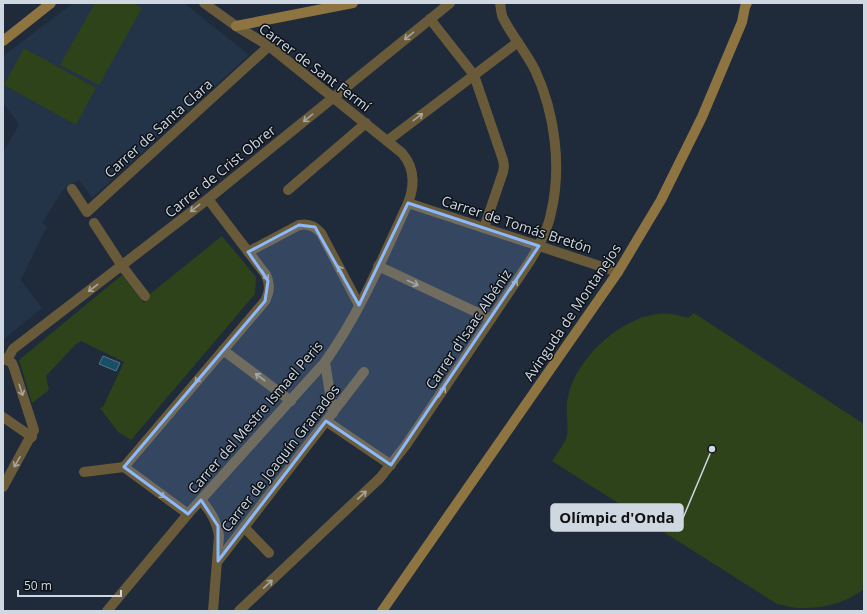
<svg xmlns="http://www.w3.org/2000/svg" width="867" height="614" font-family="'Open Sans',sans-serif">
  <style>
    .built { fill: #233348 }
    .green { fill: #2e4319 }
    .water { fill: #1a4e66; stroke: #50778b }
    .lines { fill: none; stroke-linecap: round; stroke-linejoin: round }
    .street { stroke: #695a3a; stroke-width: 10 }
    .secondary { stroke: #8d7440; stroke-width: 10 }
    .oneway { stroke: #a6a59e }
    .marked { fill: #8cb9fc; fill-opacity: 0.2; stroke: #8cb9fc; stroke-width: 3; stroke-linejoin: round }
    .labels { text-anchor: middle; dominant-baseline: central; stroke-width: 3; stroke-linejoin: round; paint-order: stroke }
    .street-label { font-size: 14px; fill: #cfd7e1; stroke: #0d1219 }
    .leader { fill: none; stroke: #cfd7e1; stroke-width: 1.5 }
    .callout-dot { fill: #cfd7e1; stroke: #0d1219; stroke-width: 1.5 }
    .callout { fill: #cfd7e1; stroke: #cfd7e1; stroke-width: 1.5 }
    .callout-label { font-size: 15px; text-anchor: middle; font-weight: bold; fill: #111 }
  </style>
  <rect width="100%" height="100%" fill="#1f2a3a"/>
  <!-- built -->
  <polygon class="built" points="73,3 184,3 249,55 92,198 79,180 62,191 42,223 47,226 21,280 42,308 3,340 3,152 19,125 3,102 3,56"/>
  <!-- green -->
  <g class="green">
    <polygon points="95,3 133,3 142,8 99,85 60,65"/>
    <polygon points="24,48 96,88 76,125 4,85"/>
    <polygon points="222,236 256,277 255,294 131,440 118,432 100,408 103,407 124,362 81,341 75,345 46,376 49,390 32,403 19,360 122,275 144,303 150,294"/>
    <path d="M694,313l170,111v165c-18,14 -42,20 -65,19 -7,0 -15,-3 -22,-4l-225,-143c4,-6 14,-19 15,-26 2,-15 -3,-27 2,-42 11,-40 61,-85 104,-79 5,1 10,3 15,4z"/>
  </g>
  <!-- water -->
  <polygon class="water" points="103,356 120,363 116,371 99,364"/>
  <g class="lines">
    <!-- street -->
    <g class="street">
      <polyline points="430,19 474,75 503,160 504,166 503,172 484,228"/>
      <polyline points="387,141 518,42"/>
      <polyline points="72,189 87,212 269,46"/>
      <polyline points="288,190 366,123"/>
      <polyline points="408,203 618,272"/>
      <polyline points="94,223 122,266 145,296"/>
      <path d="M248,252l51,-27c9,-2 16,1 22,8l38,72"/>
      <polyline points="378,266 491,319"/>
      <polyline points="223,350 291,401"/>
      <polyline points="3,358 12,363 14,368 34,430 3,487"/>
      <polyline points="7,360 13,349 208,199 450,3"/>
      <polyline points="325,362 333,413"/>
      <polyline points="3,417 32,437"/>
      <polyline points="326,421 391,465"/>
      <polyline points="124,467 188,514"/>
      <path d="M84,472l40,-5 141,-166c5,-10 5,-17 1,-26l-58,-76"/>
      <path d="M201,500c9,11 16,21 18,36l-6,75"/>
      <polyline points="244,527 269,553"/>
      <polyline points="218,561 364,372"/>
      <path d="M107,611l81,-97 137,-152c35,-49 58,-105 83,-159 7,-18 7,-35 -6,-50l-133,-107 -33,-20 -32,-23"/>
      <path d="M239,611l141,-133 26,-33 124,-184c9,-15 18,-31 21,-48 11,-46 4,-100 -16,-143 -9,-18 -23,-34 -32,-52 -2,-4 -2,-10 -3,-15"/>
    </g>
    <!-- secondary -->
    <g class="secondary">
      <polyline points="236,26 353,3"/>
      <polyline points="3,41 51,3"/>
      <polyline points="382,611 618,272 661,200 702,117 742,22 745,7 747,3"/>
    </g>
  </g>
  <!-- one-way arrows -->
  <defs><path id="oneway-shaft" d="M-6 0H5M1.5-3L5.5 0L1.5 3" fill="none" stroke-width="1.6" stroke-linecap="round" stroke-linejoin="round"/></defs>
  <g class="oneway">
    <use href="#oneway-shaft" transform="translate(409 36) rotate(141)"/>
    <use href="#oneway-shaft" transform="translate(418 117) rotate(-37)"/>
    <use href="#oneway-shaft" transform="translate(308 118) rotate(141)"/>
    <use href="#oneway-shaft" transform="translate(195 208) rotate(142)"/>
    <use href="#oneway-shaft" transform="translate(341 271) rotate(-118)"/>
    <use href="#oneway-shaft" transform="translate(265 275) rotate(58)"/>
    <use href="#oneway-shaft" transform="translate(413 283) rotate(25)"/>
    <use href="#oneway-shaft" transform="translate(514 285) rotate(-56)"/>
    <use href="#oneway-shaft" transform="translate(93 288) rotate(143)"/>
    <use href="#oneway-shaft" transform="translate(260 377) rotate(-143)"/>
    <use href="#oneway-shaft" transform="translate(199 378) rotate(130)"/>
    <use href="#oneway-shaft" transform="translate(21 390) rotate(72)"/>
    <use href="#oneway-shaft" transform="translate(442 392) rotate(-56)"/>
    <use href="#oneway-shaft" transform="translate(17 462) rotate(120)"/>
    <use href="#oneway-shaft" transform="translate(160 494) rotate(37)"/>
    <use href="#oneway-shaft" transform="translate(362 495) rotate(-43)"/>
    <use href="#oneway-shaft" transform="translate(268 584) rotate(-43)"/>
  </g>
  <!-- marked area -->
  <path class="marked" d="M408,203l131,43 -148,219 -65,-44 -108,140v-35l-17,-26 -13,14 -64,-47 141,-166 3,-20 -20,-29 51,-27 16,2 44,78z"/>
  <g class="labels">
    <!-- street labels -->
    <g class="street-label">
      <text transform="translate(315 67) rotate(37)">Carrer de Sant Fermí</text>
      <text transform="translate(158 128) rotate(-42)">Carrer de Santa Clara</text>
      <text transform="translate(220 171) rotate(-39)">Carrer de Crist Obrer</text>
      <text transform="translate(517 224) rotate(18)">Carrer de Tomás Bretón</text>
      <text transform="translate(572 312) rotate(-56)">Avinguda de Montanejos</text>
      <text transform="translate(468 329) rotate(-56)">Carrer d'Isaac Albéniz</text>
      <text transform="translate(255 417) rotate(-49)">Carrer del Mestre Ismael Peris</text>
      <text transform="translate(280 458) rotate(-52)">Carrer de Joaquín Granados</text>
    </g>
  </g>
  <!-- callouts -->
  <path class="leader" d="M712 449L683 518"/>
  <circle class="callout-dot" cx="712" cy="449" r="4"/>
  <rect class="callout" x="551" y="504" width="132" height="27" rx="4"/>
  <g class="callout-label">
    <text x="617" y="523">Olímpic d'Onda</text>
  </g>
  <!-- border -->
  <rect width="867" height="614" fill="none" stroke="#cfd7e1" stroke-width="8"/>
  <!-- scale -->
  <path d="M18 590v6h103v-6" fill="none" stroke="#cfd7e1" stroke-width="2"/>
  <text x="24" y="590" font-size="12" fill="#cfd7e1" stroke="#0d1219" stroke-width="3" paint-order="stroke">50 m</text>
</svg>
